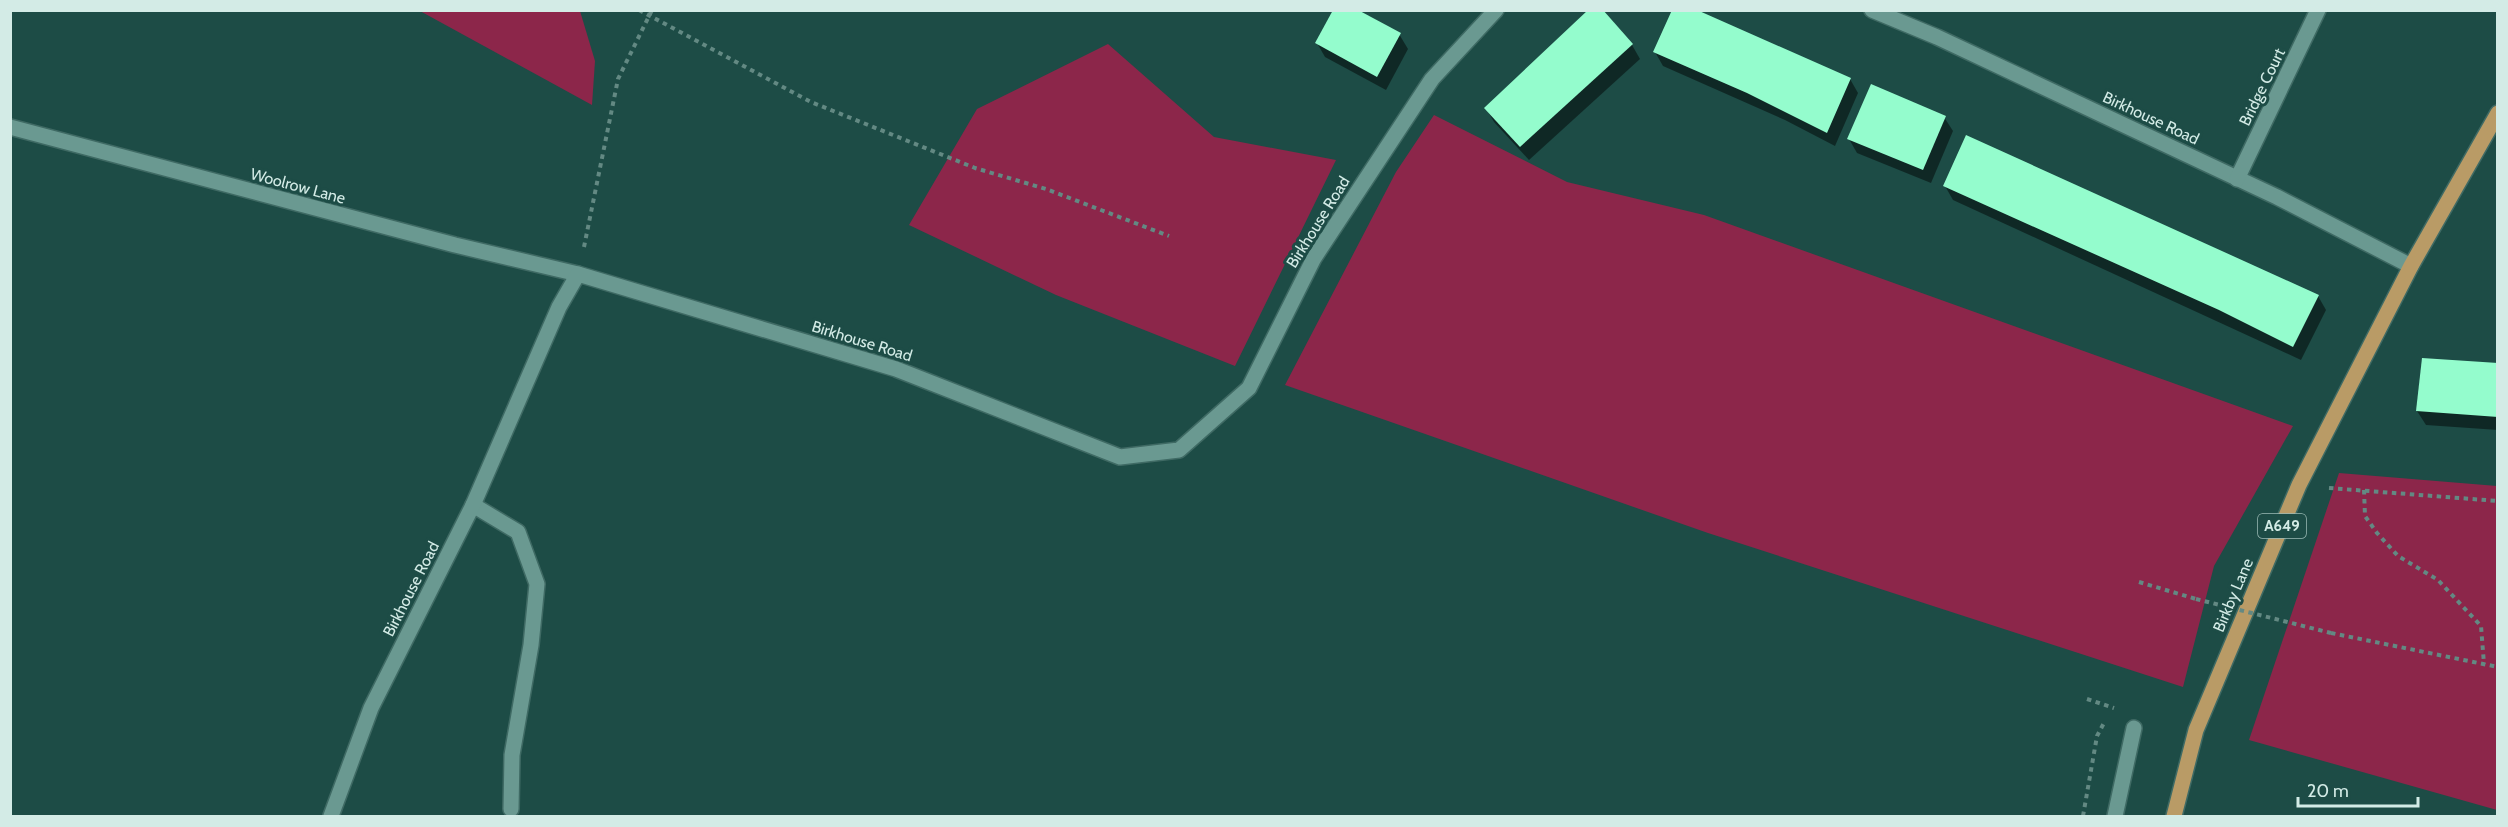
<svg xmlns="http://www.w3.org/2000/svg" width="2508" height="827" font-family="Cabin,sans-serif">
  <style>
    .green { fill: #8c264a }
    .shadow { fill: #0007 }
    .building { fill: #94fccd }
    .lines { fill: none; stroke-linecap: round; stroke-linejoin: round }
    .minor-casing { stroke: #3f6a64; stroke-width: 18 }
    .major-casing { stroke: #3f6a64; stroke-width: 18 }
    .path { stroke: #638983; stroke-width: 4; stroke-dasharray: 4.5 4.5; stroke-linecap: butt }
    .minor { stroke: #6a9991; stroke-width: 15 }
    .major { stroke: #b99b66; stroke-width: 15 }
    .path-bridge { stroke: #638983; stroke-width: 4; stroke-dasharray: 4.5 4.5; stroke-linecap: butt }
    .labels { text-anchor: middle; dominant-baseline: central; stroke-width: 6; stroke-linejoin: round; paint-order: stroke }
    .shield { fill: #1d4c46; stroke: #9cbbb6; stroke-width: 1.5 }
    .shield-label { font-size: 15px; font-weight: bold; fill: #d3ebe6 }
    .street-label { font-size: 16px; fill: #d3ebe6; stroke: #1d4c46 }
  </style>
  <rect width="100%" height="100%" fill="#1d4c46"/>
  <!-- green -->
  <g class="green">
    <polygon points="420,11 580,11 595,61 592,105"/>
    <polygon points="1108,44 1214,137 1336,160 1235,366 1056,295 909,225 977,109"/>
    <polygon points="1434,115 1567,182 1704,215 2293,426 2214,566 2183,687 1708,533 1285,385 1396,172"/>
    <polygon points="2339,473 2497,486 2497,810 2249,740"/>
  </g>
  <!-- shadow -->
  <g class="shadow">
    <polygon points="1601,10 1632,45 1640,59 1529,160 1494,122 1486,108"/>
    <polygon points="1399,34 1408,49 1386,90 1325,57 1317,43"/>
    <polygon points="1655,52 1850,79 1858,93 1835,146 1785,120 1663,66"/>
    <polygon points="1944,117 1953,131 1931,183 1857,153 1849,139"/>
    <polygon points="1945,186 2318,296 2326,310 2301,360 1953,200"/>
    <polygon points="2498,364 2498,430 2426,425 2417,411"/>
  </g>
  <!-- building -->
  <g class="building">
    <polygon points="1333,10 1358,10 1401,33 1377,77 1315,43"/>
    <polygon points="1588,10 1603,10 1633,44 1520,147 1484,108"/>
    <polygon points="1672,10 1697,10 1851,78 1827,133 1747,93 1653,52"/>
    <polygon points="1871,84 1946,116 1923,170 1847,139"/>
    <polygon points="1966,135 2319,295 2293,347 2219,310 1943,186"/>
    <polygon points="2422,358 2498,363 2498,417 2416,411"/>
  </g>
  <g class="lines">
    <!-- minor casing -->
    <g class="minor-casing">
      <g id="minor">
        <polyline points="1872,10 1937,37 2277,197 2411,266"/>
        <polyline points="10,127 455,245 578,274"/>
        <polyline points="2237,179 2318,10"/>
        <polyline points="473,505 518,532 537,584 531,645 512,755 511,809"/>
        <polyline points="331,816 371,708 473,505 559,307 578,274 896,369 1120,457 1179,450 1249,388 1314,258 1432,79 1496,10"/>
        <polyline points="2115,816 2134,728"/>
      </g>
    </g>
    <!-- major casing -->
    <g class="major-casing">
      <polyline id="major" points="2174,816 2196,730 2299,485 2411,266 2498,113"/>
    </g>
    <!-- path -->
    <g class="path">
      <polyline points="639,10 811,102 975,168 1046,189 1169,236"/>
      <polyline points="584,247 618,79 652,10"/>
      <polyline points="2329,488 2498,501"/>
      <polyline points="2364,490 2365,516 2377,533 2398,556 2438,580 2481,626 2484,664"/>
      <polyline points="2139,582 2196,599"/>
      <polyline points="2331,633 2498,667"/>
      <polyline points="2087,699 2114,708"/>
      <polyline points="2083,816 2097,736 2105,721"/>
    </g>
    <!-- minor -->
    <use href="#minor" class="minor"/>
    <!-- major -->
    <use href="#major" class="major"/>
    <!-- path-bridge -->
    <polyline class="path-bridge" points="2196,599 2331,633"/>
  </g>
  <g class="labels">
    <!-- shield labels -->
    <rect class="shield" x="2258" y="514" width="48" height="24" rx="4.5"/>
    <g class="shield-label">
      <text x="2282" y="526">A649</text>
    </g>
    <!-- street labels -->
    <g class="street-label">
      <text transform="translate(2262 87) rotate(-64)">Bridge Court</text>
      <text transform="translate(2151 118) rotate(25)">Birkhouse Road</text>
      <text transform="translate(298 186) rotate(15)">Woolrow Lane</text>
      <text transform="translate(1318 222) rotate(-58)">Birkhouse Road</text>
      <text transform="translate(862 341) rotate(17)">Birkhouse Road</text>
      <text transform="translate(411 589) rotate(-63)">Birkhouse Road</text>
      <text transform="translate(2233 595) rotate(-67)">Birkby Lane</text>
    </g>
  </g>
  <!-- border -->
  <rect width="2508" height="827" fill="none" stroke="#d3ebe6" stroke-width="24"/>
  <!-- scale -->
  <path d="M2298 797v9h120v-9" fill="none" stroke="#d3ebe6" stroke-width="3"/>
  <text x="2307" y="797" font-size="18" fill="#d3ebe6" stroke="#1d4c46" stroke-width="4.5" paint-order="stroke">20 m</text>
</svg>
